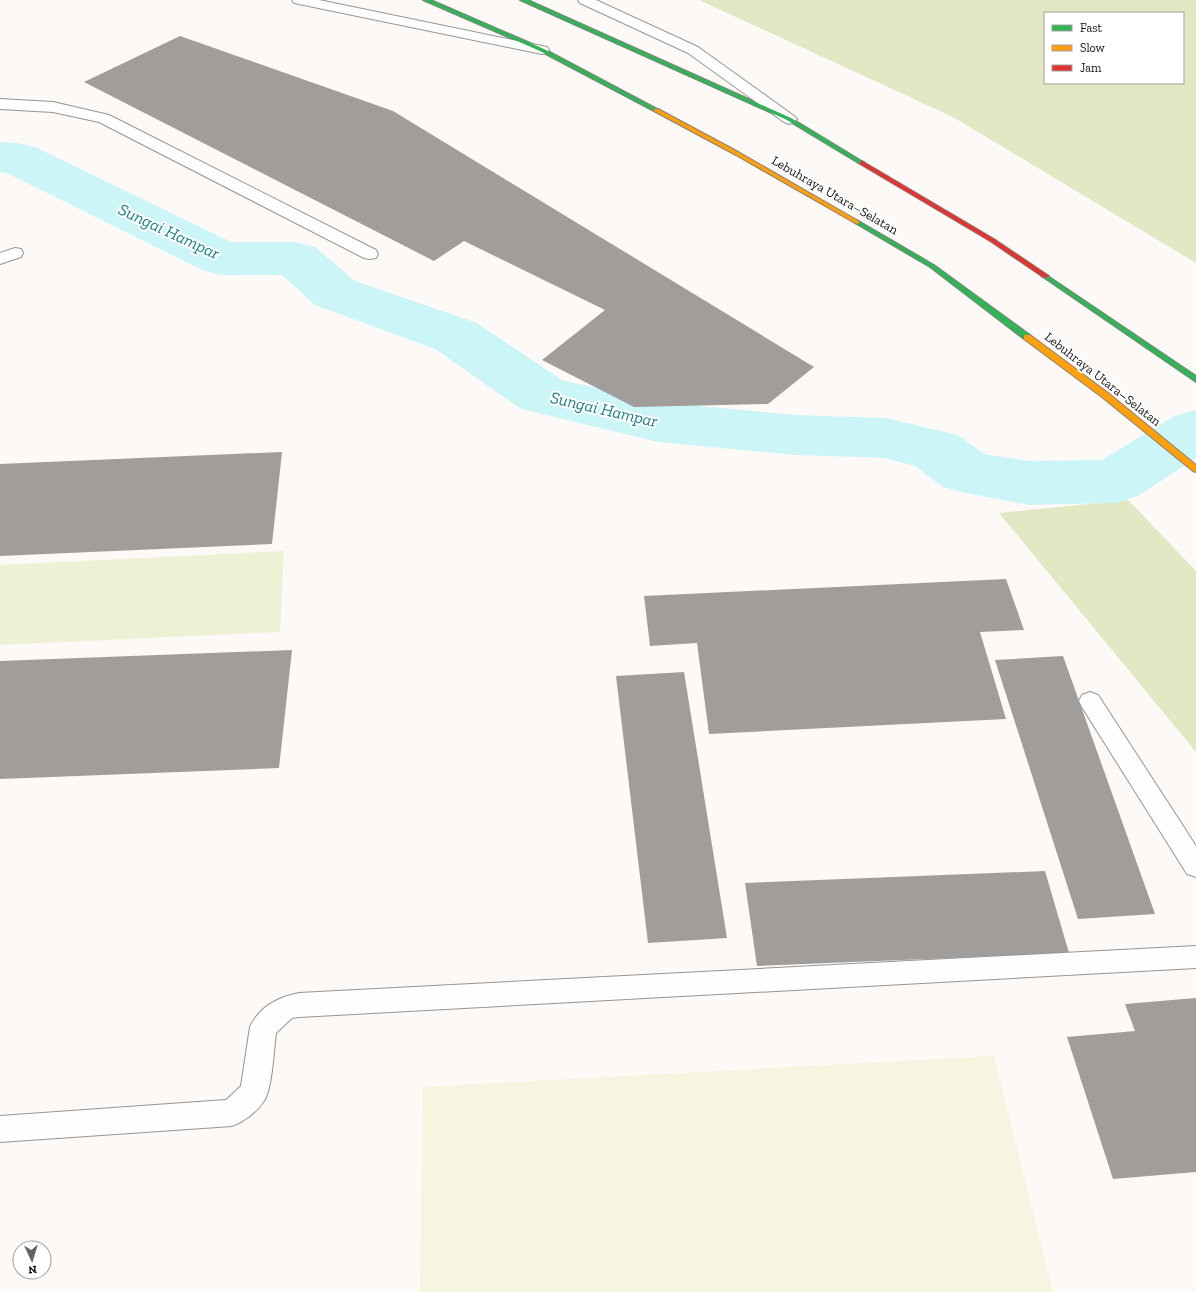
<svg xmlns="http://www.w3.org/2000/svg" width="1196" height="1292" font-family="'Zilla Slab',serif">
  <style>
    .green { fill: #eef1d6 }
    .forest { fill: #e2e8c4; fill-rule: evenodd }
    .pitch { fill: #f5f5e0 }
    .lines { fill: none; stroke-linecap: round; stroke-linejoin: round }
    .river { fill: #ccf5f7; fill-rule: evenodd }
    .building { fill: #a09d9b }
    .lane-casing { stroke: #969594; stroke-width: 2 }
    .fast-casing { stroke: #848281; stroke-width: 2 }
    .slow-casing { stroke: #848281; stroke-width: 2 }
    .jam-casing { stroke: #848281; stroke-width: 2 }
    .lane { fill: #fffefe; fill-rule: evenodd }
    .fast { fill: #30b455; fill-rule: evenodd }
    .slow { fill: #ff9f0a; fill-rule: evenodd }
    .jam { fill: #e5322d; fill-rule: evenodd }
    .labels { text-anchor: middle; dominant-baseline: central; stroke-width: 4; stroke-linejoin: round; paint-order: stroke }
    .far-street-label { font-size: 13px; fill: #101010; stroke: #fff }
    .water-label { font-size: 17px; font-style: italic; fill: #167f8e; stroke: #fff }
  </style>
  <rect width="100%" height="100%" fill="#fcf9f6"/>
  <!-- green -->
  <polygon class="green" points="284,551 280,632 0,645 0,565"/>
  <!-- forest -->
  <g class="forest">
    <path d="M699,0h497v263l-243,-146zM1045,13h138v70h-138z"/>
    <polygon points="1128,500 1196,571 1196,752 999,513"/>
  </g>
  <!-- pitch -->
  <polygon class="pitch" points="994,1056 1053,1292 420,1292 423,1087"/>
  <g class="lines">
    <!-- river -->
    <polygon class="river" points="0,142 17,143 35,147 231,242 296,242 315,247 355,281 477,323 562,380 658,402 796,415 885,418 958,435 984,454 1029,461 1102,460 1174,416 1196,410 1196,458 1138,496 1115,503 1029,505 966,493 943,487 915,466 885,458 796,455 658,442 521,409 435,349 315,305 282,275 221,275 202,270 7,173 0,172"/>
  </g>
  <!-- building -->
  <g class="building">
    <polygon points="180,36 393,111 814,367 768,404 634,407 542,360 605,310 464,241 434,261 84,82"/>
    <polygon points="282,452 272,544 0,556 0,464"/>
    <polygon points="1006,579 1024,630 980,632 1006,719 709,734 697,643 650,646 644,596"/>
    <polygon points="292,650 279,768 0,779 0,661"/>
    <polygon points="1063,656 1155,914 1078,919 995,660"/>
    <polygon points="684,672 727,938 648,943 616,676"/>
    <polygon points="1045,871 1069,953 757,966 745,883"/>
    <polygon points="1196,998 1196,1172 1113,1179 1067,1037 1135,1031 1125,1004"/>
  </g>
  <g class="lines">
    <!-- lane casing -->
    <g class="lane-casing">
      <g id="lane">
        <polygon points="292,0 319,0 542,46 547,47 549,50 547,53 542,54 299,4 294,3"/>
        <polygon points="578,0 596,0 698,47 794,116 797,119 794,122 789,124 784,122 688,53 580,3"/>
        <polygon points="0,99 53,102 109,115 376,250 378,254 376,258 370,259 364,258 99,122 53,112 0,109"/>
        <polygon points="15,248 21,249 23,253 21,257 0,264 0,253"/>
        <polygon points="1090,692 1098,695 1196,846 1196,877 1187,874 1082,707 1079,701 1082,695"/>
        <path d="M1196,946v22l-897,49 -7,1 -16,15c-2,15 -4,57 -12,68 -7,11 -21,21 -32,25l-232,16v-26l226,-16 15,-14 9,-59c9,-20 28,-30 49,-34z"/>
      </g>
    </g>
    <!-- fast casing -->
    <g class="fast-casing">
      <g id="fast">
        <polygon points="423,0 431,0 544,49 659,110 654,111 540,51"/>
        <polygon points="520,0 528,0 791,118 865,163 860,164 787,120"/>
        <polygon points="857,220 934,265 1030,335 1030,339 1024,339 930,267 855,223 855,221"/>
        <polygon points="1045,274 1196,376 1196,382 1043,277 1041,276"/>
      </g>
    </g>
    <!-- slow casing -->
    <g class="slow-casing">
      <g id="slow">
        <polygon points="654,109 658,109 740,153 860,222 857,224 855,223 736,155 654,111"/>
        <polygon points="1024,335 1030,335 1108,393 1196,465 1196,472 1193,471 1102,397 1024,339"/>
      </g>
    </g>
    <!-- jam casing -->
    <g class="jam-casing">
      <polygon id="jam" points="862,161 994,239 1049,276 1045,278 1043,277 990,241 860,164 860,162"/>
    </g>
    <!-- lane -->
    <use href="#lane" class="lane"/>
    <!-- fast -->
    <use href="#fast" class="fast"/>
    <!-- slow -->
    <use href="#slow" class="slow"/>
    <!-- jam -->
    <use href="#jam" class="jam"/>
  </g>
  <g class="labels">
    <!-- far-street labels -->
    <g class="far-street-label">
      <text transform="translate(835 195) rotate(30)">Lebuhraya Utara–Selatan</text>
      <text transform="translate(1103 379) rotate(38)">Lebuhraya Utara–Selatan</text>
    </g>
    <!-- water labels -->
    <g class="water-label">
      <text transform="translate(169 231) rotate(25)">Sungai Hampar</text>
      <text transform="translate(604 409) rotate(13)">Sungai Hampar</text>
    </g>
  </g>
  <!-- legend -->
  <rect x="1044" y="12" width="140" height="72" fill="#ffffff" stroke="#9f9f9f"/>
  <rect x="1052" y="25" width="20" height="6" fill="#30b455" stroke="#9f9f9f"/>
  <text x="1080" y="32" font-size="12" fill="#101010">Fast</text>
  <rect x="1052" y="45" width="20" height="6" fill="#ff9f0a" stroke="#9f9f9f"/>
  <text x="1080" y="52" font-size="12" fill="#101010">Slow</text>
  <rect x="1052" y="65" width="20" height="6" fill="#e5322d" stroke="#9f9f9f"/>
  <text x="1080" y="72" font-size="12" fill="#101010">Jam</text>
  <!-- north arrow -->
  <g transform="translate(32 1260) rotate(176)"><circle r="19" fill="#ffffff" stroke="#9f9f9f"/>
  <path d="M0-3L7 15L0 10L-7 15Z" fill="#636260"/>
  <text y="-6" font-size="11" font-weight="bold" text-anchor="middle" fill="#101010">N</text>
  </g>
</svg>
